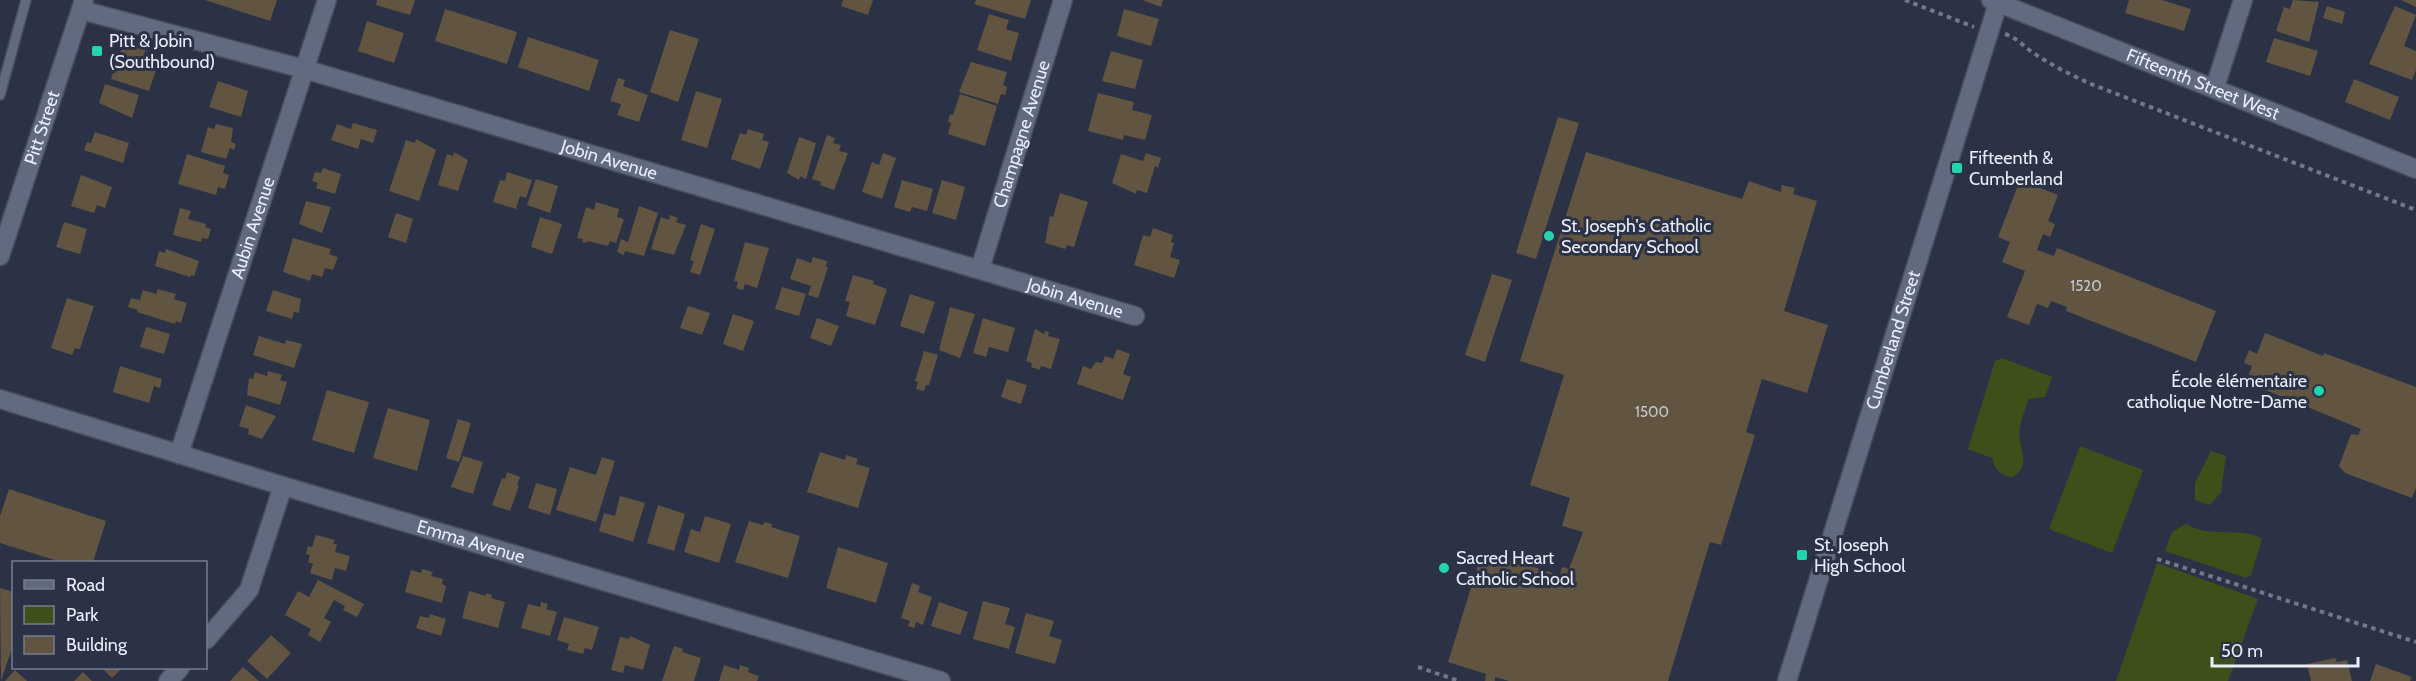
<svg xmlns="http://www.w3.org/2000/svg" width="2416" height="681" font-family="Cabin,sans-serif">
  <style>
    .green { fill: #3e501a }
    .building { fill: #615440 }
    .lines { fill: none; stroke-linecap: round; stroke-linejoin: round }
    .service-casing { stroke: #464d5c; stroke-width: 12 }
    .minor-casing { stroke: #464d5c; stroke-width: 21 }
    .tertiary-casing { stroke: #464d5c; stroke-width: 21 }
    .path { stroke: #717888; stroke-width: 4; stroke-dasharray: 4.5 4.5; stroke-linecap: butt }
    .service { stroke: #616a7f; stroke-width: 9 }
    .minor { stroke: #616a7f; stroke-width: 18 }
    .tertiary { stroke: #616a7f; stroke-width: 18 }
    .poi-dot { fill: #22d5af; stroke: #2b3245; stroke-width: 2 }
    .labels { text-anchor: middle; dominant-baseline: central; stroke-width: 6; stroke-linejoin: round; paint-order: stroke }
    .number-label { font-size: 15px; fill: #c6c7cb }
    .poi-label { font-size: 18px; fill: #e8edf9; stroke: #2b3245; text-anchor: start }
    .street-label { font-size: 18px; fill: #e8edf9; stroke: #2b3245 }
  </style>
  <rect width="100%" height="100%" fill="#2b3245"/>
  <!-- green -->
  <g class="green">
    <path d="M2002,358l50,19 -7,20 -17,2c-2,10 -7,19 -8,29 -4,20 14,33 -7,49 -12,-1 -18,-7 -21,-19l-24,-9 27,-88z"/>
    <polygon points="2080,446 2143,470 2112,553 2049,529"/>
    <polygon points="2211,451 2226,456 2221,492 2210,505 2195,500 2195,483"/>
    <path d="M2186,524c29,16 53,1 76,15l-11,36 -5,3 -81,-27 7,-19z"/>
    <polygon points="2157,563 2258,599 2228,681 2116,681"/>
  </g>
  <!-- building -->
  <g class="building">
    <polygon points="205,0 277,0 270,21"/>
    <polygon points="377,0 415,0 410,15 376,5"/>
    <polygon points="843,0 873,0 868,15 841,6"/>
    <polygon points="976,0 1031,0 1025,19 974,4"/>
    <polygon points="1142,0 1163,0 1161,7"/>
    <polygon points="2129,0 2162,0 2191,9 2184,31 2125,13"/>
    <polygon points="2293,0 2319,2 2309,42 2276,31 2284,7 2290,9"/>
    <polygon points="2401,0 2416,0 2416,7"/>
    <polygon points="2327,6 2345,12 2342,24 2323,18"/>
    <polygon points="2395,6 2416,15 2404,46 2416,51 2416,70 2412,80 2369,64"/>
    <polygon points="445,9 517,32 507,64 435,41"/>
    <polygon points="1124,9 1159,19 1151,46 1117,36"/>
    <polygon points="989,14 1009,20 1006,29 1019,33 1011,61 977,50"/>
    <polygon points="367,21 404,33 394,63 358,51"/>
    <polygon points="670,30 699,39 678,102 650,92"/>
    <polygon points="528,37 599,60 589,91 518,67"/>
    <polygon points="2274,38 2318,51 2310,76 2266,62"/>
    <polygon points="124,41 146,48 142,62 157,67 149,91 111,79"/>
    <polygon points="1111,51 1143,60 1135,89 1102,81"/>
    <polygon points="971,62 1007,72 1003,85 1007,87 1005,95 1001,94 998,104 959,92"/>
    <polygon points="618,78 625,80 623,86 648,95 639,122 617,115 621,104 610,101"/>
    <polygon points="2354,79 2399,97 2390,120 2345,102"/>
    <polygon points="218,81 248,91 241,117 209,107"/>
    <polygon points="105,84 139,95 132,118 99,103"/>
    <polygon points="696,91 722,99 707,148 681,140"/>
    <polygon points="1098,93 1134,102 1132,110 1152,115 1145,140 1124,135 1123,140 1088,131"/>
    <polygon points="960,94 997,106 985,146 948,134 951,123 948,122 950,114 953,115"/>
    <polygon points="1558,117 1579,123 1536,259 1516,253"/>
    <polygon points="353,123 377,130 373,143 361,139 358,149 331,140 337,124 351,129"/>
    <polygon points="216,124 233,128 231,142 236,144 234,150 230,148 226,159 201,152 208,127 214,129"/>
    <polygon points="748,129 764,134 762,140 769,142 760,169 731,159 740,133 746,135"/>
    <polygon points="95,132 129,143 123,163 84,150 87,142 91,143"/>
    <polygon points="827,135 835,138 833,143 841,145 839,151 848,153 834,190 820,185 821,182 812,179"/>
    <polygon points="799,137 816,143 806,179 800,176 799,180 787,173"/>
    <polygon points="416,139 436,150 419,201 389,191 406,140 415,143"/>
    <polygon points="454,152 468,160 458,191 438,185 447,154 453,156"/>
    <polygon points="1586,152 1742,199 1749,181 1781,192 1782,185 1795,188 1793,194 1817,201 1784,311 1828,325 1807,393 1762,379 1746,432 1755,435 1721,545 1710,542 1668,681 1509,681 1495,677 1495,681 1485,681 1486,674 1448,662 1482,552 1521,564 1523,555 1533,557 1530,566 1560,575 1562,567 1569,569 1583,532 1562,526 1570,498 1530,485 1564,375 1520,361"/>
    <polygon points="883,153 896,158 882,199 862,192 872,162 879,165"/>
    <polygon points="1146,153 1161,158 1158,168 1155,166 1147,193 1137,190 1136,194 1112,183 1121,154 1143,161"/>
    <polygon points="187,154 225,166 223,173 229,175 225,189 218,187 216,195 178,184"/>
    <polygon points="323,168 341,174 335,194 316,188 318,183 312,181 315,172 321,173"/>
    <polygon points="507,172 532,180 526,198 520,196 516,209 493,202 500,180 505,181"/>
    <polygon points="81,175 112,187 105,208 97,205 94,213 71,206"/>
    <polygon points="536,179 558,186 550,213 527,205"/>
    <polygon points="902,180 933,189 927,211 912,207 910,212 894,207"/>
    <polygon points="942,180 965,187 956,220 932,213"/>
    <polygon points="2020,180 2058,195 2048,221 2055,224 2050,237 2043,234 2037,250 2054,256 2057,248 2216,311 2196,362 2066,311 2067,307 2051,301 2048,308 2037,304 2029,325 2007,317 2025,271 2002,262 2010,242 1998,237"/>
    <polygon points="1060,193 1088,202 1074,247 1067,245 1065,249 1045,243 1050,216 1053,217"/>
    <polygon points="306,201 331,207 322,233 299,224"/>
    <polygon points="596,202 619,209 617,217 624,219 616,243 610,241 608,246 587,241 587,243 582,242 583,239 577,238 586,207 594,210"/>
    <polygon points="639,206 658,213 644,256 625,251 624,255 617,252 621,239 628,242"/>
    <polygon points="180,208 191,211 188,219 206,224 205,227 211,229 208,239 202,238 201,242 173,235"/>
    <polygon points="396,213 413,219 406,243 388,237"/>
    <polygon points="670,215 678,218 676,222 686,225 674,255 651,249 661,217 669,220"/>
    <polygon points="540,217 562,224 552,254 531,247"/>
    <polygon points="64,222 87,229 80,254 56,247"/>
    <polygon points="701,224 715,229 700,275 690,272 694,261 690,260"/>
    <polygon points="1153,228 1173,235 1171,242 1174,243 1170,257 1180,260 1174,278 1134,265 1143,235 1150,237"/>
    <polygon points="293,238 331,249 329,254 338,257 333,270 325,268 322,277 312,274 310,281 283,272"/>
    <polygon points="745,242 769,248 757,288 745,284 743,290 736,288 738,282 734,281"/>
    <polygon points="166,249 199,261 194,276 191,275 190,277 155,266 159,251 165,253"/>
    <polygon points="813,257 827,261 826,267 828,267 818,298 808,295 811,286 790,279 797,258 811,263"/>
    <polygon points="1492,274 1512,280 1485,362 1465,355"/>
    <polygon points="853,275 874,281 873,284 887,289 875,325 846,316 850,302 845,301"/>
    <polygon points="782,287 806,294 799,316 775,309"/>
    <polygon points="158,289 176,294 174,299 187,303 181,323 176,321 175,324 137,312 138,310 128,307 131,298 140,300 143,290 156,294"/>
    <polygon points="273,290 301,299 299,313 294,312 292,319 266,311"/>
    <polygon points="910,294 935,302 924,334 900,326"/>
    <polygon points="67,298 94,306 80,349 75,348 72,355 51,348"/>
    <polygon points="688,306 710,313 702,335 680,328"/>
    <polygon points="950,307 975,314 960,358 939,350"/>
    <polygon points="733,314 754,321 743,351 723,344"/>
    <polygon points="817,318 839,326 831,346 810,338"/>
    <polygon points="983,318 1015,328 1008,352 989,347 986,357 973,353"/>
    <polygon points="146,327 170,334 164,354 140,347"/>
    <polygon points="1035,329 1044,334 1045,331 1049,332 1048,336 1060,339 1051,369 1041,366 1040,370 1031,367 1032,363 1026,361"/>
    <polygon points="2265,333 2323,356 2324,353 2416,387 2416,488 2412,498 2345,473 2339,466 2351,434 2358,435 2361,429 2246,382 2252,366 2244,363 2249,350 2257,354"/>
    <polygon points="259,336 285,344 286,340 302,344 294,368 253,355"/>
    <polygon points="1117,349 1130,354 1123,374 1131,377 1123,400 1077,384 1083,366 1091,369 1096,362 1102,363 1105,356 1113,359"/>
    <polygon points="924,351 938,355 929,385 926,385 924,391 916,389 918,382 915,381"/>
    <polygon points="120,366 162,379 160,388 154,386 149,403 113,392"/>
    <polygon points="268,371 282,375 280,380 287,382 280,405 247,395 249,378 253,379 255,372 267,376"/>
    <polygon points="1007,379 1027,385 1021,404 1001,397"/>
    <polygon points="327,390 369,402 354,453 312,440"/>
    <polygon points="246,405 276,416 262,439 248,434 249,429 239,426"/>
    <polygon points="388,408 430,420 417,471 373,458"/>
    <polygon points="458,419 471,423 459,462 446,458"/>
    <polygon points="820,452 845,460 846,455 858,459 856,464 870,468 858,508 807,492"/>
    <polygon points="463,456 483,462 473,494 451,487"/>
    <polygon points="602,457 615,461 596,522 556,510 570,467 596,475"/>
    <polygon points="507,472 520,477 517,485 519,486 510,511 492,505 502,478 505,479"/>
    <polygon points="536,483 557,489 550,515 528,508"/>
    <polygon points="9,489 106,521 93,562 61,562 0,543 0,516"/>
    <polygon points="620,496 645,503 633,542 599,531 604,513 615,516"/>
    <polygon points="658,505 685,514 674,551 647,543"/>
    <polygon points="705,516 731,524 719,563 684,552 691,529 700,532"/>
    <polygon points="749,521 763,525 764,522 772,524 771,527 800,536 788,578 735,562"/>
    <polygon points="316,535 335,540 333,544 337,544 335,552 350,556 346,571 335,568 332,580 310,573 313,564 308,562 310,555 306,554 308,546 312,547"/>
    <polygon points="838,547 888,563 876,603 826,588"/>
    <polygon points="422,569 433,572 431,576 443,579 442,584 446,586 442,603 405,592 411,570 421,573"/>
    <polygon points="318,580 364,604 357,617 343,610 345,606 334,600 324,618 331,622 320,642 308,635 311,629 285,615 298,591 309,597"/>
    <polygon points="912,583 920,586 918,592 932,597 923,625 916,622 914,628 908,626 910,621 901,618"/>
    <polygon points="0,588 14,592 14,642 1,681"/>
    <polygon points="469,591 486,596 486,593 492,595 491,598 505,602 498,628 462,618"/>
    <polygon points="983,601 1010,608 1005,624 1015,627 1009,649 973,639"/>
    <polygon points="541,602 548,604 546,609 557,612 550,636 521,628 528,604 540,607"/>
    <polygon points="939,602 968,612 960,635 931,626"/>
    <polygon points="1026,613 1054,621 1049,636 1062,640 1055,664 1015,653"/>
    <polygon points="430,614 446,619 441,636 416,628 420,616 429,618"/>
    <polygon points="564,617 599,627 592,650 585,648 583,654 567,650 569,644 557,640"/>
    <polygon points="271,635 291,653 267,679 247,661"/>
    <polygon points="630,636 650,645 643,670 625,665 623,673 611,670 620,637 629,639"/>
    <polygon points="674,646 683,649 682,652 701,658 694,681 662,681"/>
    <polygon points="2335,658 2337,662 2347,660 2352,681 2311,681 2307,664"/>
    <polygon points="2376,664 2412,677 2410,681 2370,681"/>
    <polygon points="724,665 739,670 740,665 749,668 748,672 759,676 757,681 719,681"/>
    <polygon points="243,667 259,681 230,681"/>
    <polygon points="102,668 122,668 112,678"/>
    <polygon points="15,670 27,681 5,681"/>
    <polygon points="83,672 92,681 74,681"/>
  </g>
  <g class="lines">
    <!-- service casing -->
    <g class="service-casing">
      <polyline id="service" points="0,95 26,0"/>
    </g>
    <!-- minor casing -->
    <g class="minor-casing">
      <g id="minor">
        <path id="s1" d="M1991,0l425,169"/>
        <path id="s2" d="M81,10l223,59 831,247"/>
        <polyline points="2215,87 2243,0"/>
        <path id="s3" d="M980,269l83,-269"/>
        <path id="s4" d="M0,399l283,87 658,195"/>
        <path id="s5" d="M179,454l148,-454"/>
        <polyline points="206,640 249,590 283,486"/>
        <polyline points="168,681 180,668"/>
      </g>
    </g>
    <!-- tertiary casing -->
    <g class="tertiary-casing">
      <g id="tertiary">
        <path id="s6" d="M0,256l84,-256"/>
        <path id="s7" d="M1787,681l212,-681"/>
      </g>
    </g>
    <!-- path -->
    <g class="path">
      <polyline points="1905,0 1974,27"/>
      <path d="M2005,34c12,4 17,11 27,18 19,13 39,23 59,32l325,126"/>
      <polyline points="2157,559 2416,642"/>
      <polyline points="1418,667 1459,681"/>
    </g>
    <!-- service -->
    <use href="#service" class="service"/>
    <!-- minor -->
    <use href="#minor" class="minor"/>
    <!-- tertiary -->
    <use href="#tertiary" class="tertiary"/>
  </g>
  <!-- markers -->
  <g class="poi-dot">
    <rect x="91" y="45" width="12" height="12" rx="3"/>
    <rect x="1951" y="162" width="12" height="12" rx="3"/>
    <circle cx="1549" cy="236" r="6"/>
    <circle cx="2319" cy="391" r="6"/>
    <rect x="1796" y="549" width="12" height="12" rx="3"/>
    <circle cx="1444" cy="568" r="6"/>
  </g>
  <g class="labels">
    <!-- number labels -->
    <g class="number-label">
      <text x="2086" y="286">1520</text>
      <text x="1652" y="412">1500</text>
    </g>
    <!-- poi labels -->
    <g class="poi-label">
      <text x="109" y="41">Pitt &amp; Jobin<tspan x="109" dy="21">(Southbound)</tspan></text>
      <text x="1969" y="158">Fifteenth &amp;<tspan x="1969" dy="21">Cumberland</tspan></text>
      <text x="1561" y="226">St. Joseph's Catholic<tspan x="1561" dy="21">Secondary School</tspan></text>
      <text x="2307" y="381" text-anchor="end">École élémentaire<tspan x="2307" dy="21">catholique Notre-Dame</tspan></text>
      <text x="1814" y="545">St. Joseph<tspan x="1814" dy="21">High School</tspan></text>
      <text x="1456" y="558">Sacred Heart<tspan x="1456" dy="21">Catholic School</tspan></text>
    </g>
    <!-- street labels -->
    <g class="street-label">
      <text stroke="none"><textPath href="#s1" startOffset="228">Fifteenth Street West</textPath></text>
      <text stroke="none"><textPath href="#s6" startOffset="135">Pitt Street</textPath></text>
      <text stroke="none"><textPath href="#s3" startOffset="141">Champagne Avenue</textPath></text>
      <text stroke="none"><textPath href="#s2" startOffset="549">Jobin Avenue</textPath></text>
      <text stroke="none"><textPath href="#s5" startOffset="238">Aubin Avenue</textPath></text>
      <text stroke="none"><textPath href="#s2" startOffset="1035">Jobin Avenue</textPath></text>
      <text stroke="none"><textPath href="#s7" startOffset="357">Cumberland Street</textPath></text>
      <text stroke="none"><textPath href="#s4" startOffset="492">Emma Avenue</textPath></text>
    </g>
  </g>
  <!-- legend -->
  <rect x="12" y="561" width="195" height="108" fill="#2b3245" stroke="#777d8d" stroke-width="1.5"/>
  <rect x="24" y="580" width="30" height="9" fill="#616a7f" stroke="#777d8d" stroke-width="1.5"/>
  <text x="66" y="591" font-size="18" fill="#e8edf9">Road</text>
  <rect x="24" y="606" width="30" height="18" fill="#3e501a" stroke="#777d8d" stroke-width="1.5"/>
  <text x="66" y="621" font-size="18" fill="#e8edf9">Park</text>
  <rect x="24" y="636" width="30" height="18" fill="#615440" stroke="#777d8d" stroke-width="1.5"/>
  <text x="66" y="651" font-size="18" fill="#e8edf9">Building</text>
  <!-- scale -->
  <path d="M2212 657v9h146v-9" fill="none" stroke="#e8edf9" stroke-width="3"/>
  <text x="2221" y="657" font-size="18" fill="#e8edf9" stroke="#2b3245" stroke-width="4.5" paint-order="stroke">50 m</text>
</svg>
